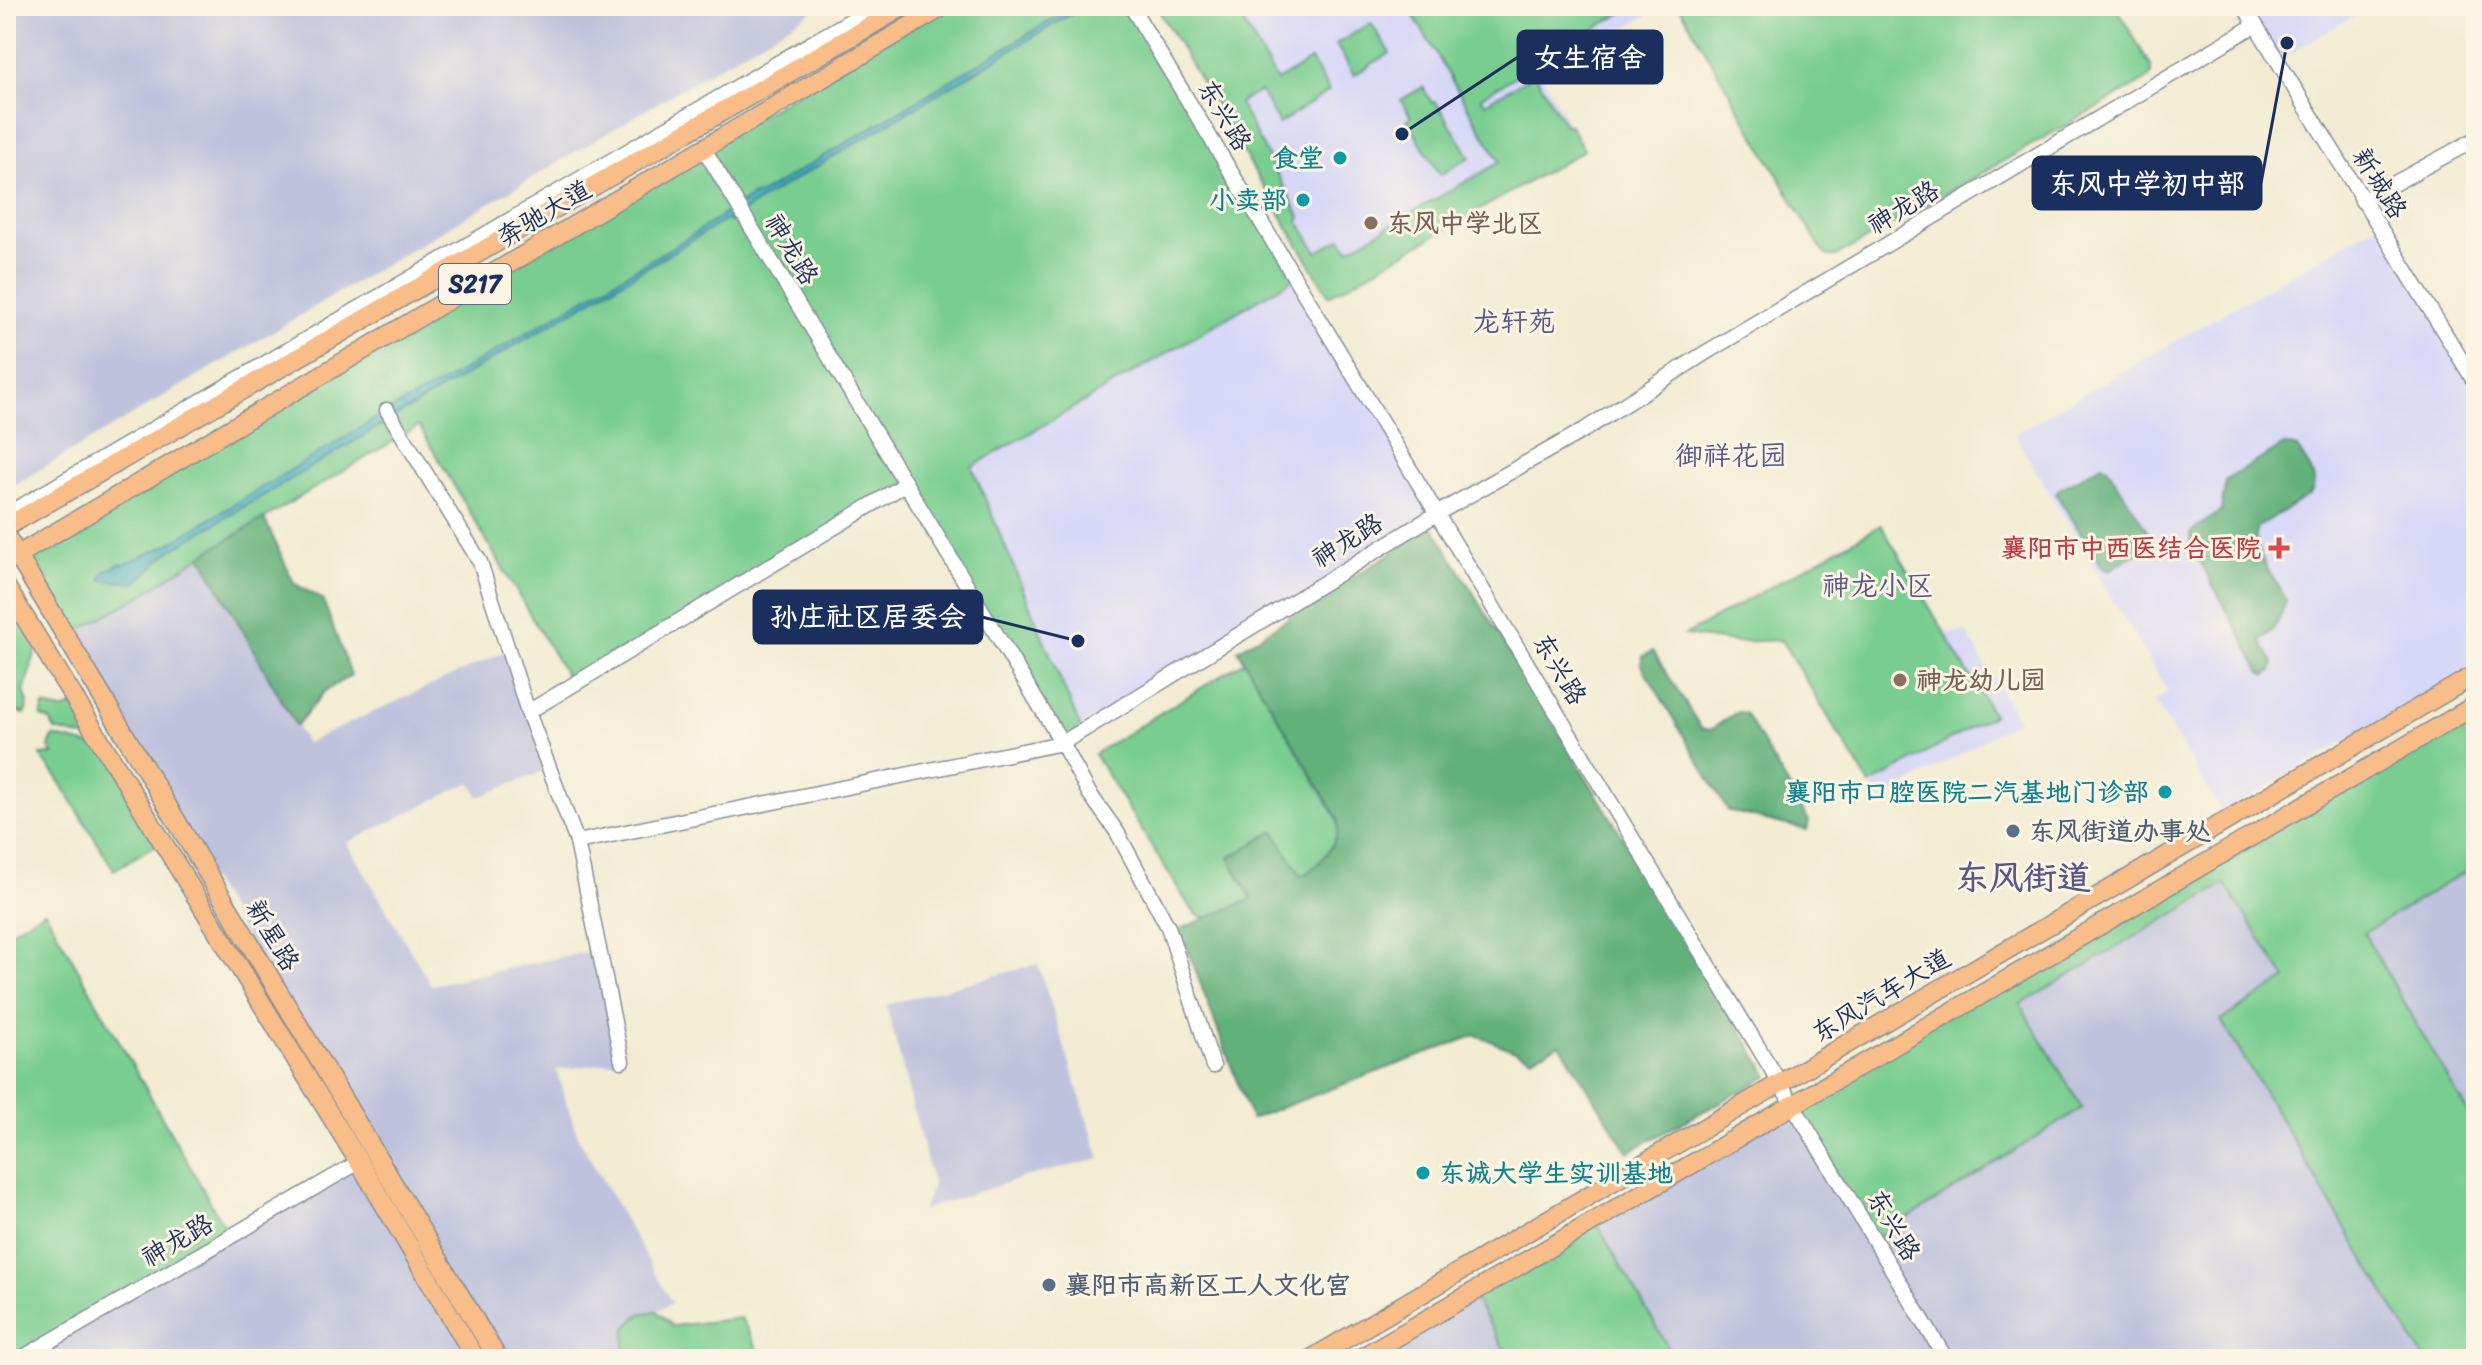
<svg xmlns="http://www.w3.org/2000/svg" width="2482" height="1365" font-family="Sriracha,'LXGW WenKai TC',sans-serif">
  <style>
    .built { fill: #d7d7f8 }
    .industrial { fill: #bfc2dd }
    .green { fill: #79cd90; stroke: #4a7e77; stroke-width: 2 }
    .forest { fill: #62b07a; stroke: #3e706c; stroke-width: 2 }
    .water { fill: #3fadbc; stroke: #2d6e8d; stroke-width: 2 }
    .lines { fill: none; stroke-linecap: round; stroke-linejoin: round }
    .minor-casing { stroke: #878e98; stroke-width: 17 }
    .major-casing { stroke: #878e98; stroke-width: 21 }
    .minor { stroke: #fff; stroke-width: 14 }
    .major { stroke: #f8bd89; stroke-width: 18 }
    .culture-dot { fill: #0f9aa8; stroke: #fcf5e5; stroke-width: 3 }
    .education-dot { fill: #8d6e63; stroke: #fcf5e5; stroke-width: 3 }
    .health-dot { fill: #e0444e; stroke: #fcf5e5; stroke-width: 3 }
    .service-dot { fill: #5c6f8a; stroke: #fcf5e5; stroke-width: 3 }
    .labels { text-anchor: middle; dominant-baseline: central; stroke-width: 6; stroke-linejoin: round; paint-order: stroke }
    .shield { fill: #fcf5e5; stroke: #5e6a86; stroke-width: 2 }
    .shield-label { font-size: 24px; font-weight: bold; fill: #1b2f5e }
    .street-label { font-size: 26px; fill: #1b2f5e; stroke: #fcf5e5 }
    .culture-label { font-size: 26px; font-weight: bold; fill: #0d838f; stroke: #fcf5e5; text-anchor: end }
    .education-label { font-size: 26px; font-weight: bold; fill: #785e54; stroke: #fcf5e5; text-anchor: start }
    .health-label { font-size: 26px; font-weight: bold; fill: #be3a42; stroke: #fcf5e5; text-anchor: end }
    .service-label { font-size: 26px; font-weight: bold; fill: #4e5e75; stroke: #fcf5e5; text-anchor: start }
    .neighbourhood-label { font-size: 28px; fill: #595688; stroke: #fcf5e5 }
    .district-label { font-size: 34px; font-weight: bold; fill: #595688; stroke: #fcf5e5 }
    .leader { fill: none; stroke: #1b2f5e; stroke-width: 3 }
    .callout-dot { fill: #1b2f5e; stroke: #fcf5e5; stroke-width: 3 }
    .callout { fill: #1b2f5e; stroke: #1b2f5e; stroke-width: 3 }
    .callout-label { font-size: 28px; text-anchor: middle; font-weight: bold; fill: #fff }
  </style>
  <rect width="100%" height="100%" fill="#fcf5e5"/>
  <filter id="ink" filterUnits="userSpaceOnUse"><feTurbulence type="fractalNoise" baseFrequency=".0125" numOctaves="2"/><feDisplacementMap in="SourceGraphic" scale="16" xChannelSelector="R" yChannelSelector="G"/><feConvolveMatrix kernelMatrix="1 2 1 2 8 2 1 2 1" color-interpolation-filters="sRGB"/></filter>
  <filter id="wash" filterUnits="userSpaceOnUse"><feTurbulence type="fractalNoise" baseFrequency=".006" numOctaves="4" result="noise"/><feDisplacementMap in="SourceGraphic" scale="32" xChannelSelector="R" yChannelSelector="G"/><feGaussianBlur stdDeviation="1.8" result="paint"/><feColorMatrix in="noise" values="0 0 0 0 0 0 0 0 0 0 0 0 0 0 0 0 0 1.4 0 .05"/><feComposite in="paint" operator="in"/></filter>
  <g filter="url(#wash)">
    <rect width="100%" height="100%" fill="#f3ecd3"/>
    <!-- built -->
    <g class="built">
      <polygon points="1156,6 1662,6 1543,78 1584,150 1329,296"/>
      <polygon points="2244,6 2370,6 2277,61"/>
      <polygon points="2377,225 2476,384 2476,663 2223,813 2154,701 2168,692 2014,434"/>
      <polygon points="1295,278 1438,513 1080,726 972,467"/>
      <polygon points="1966,632 2018,720 1880,801 1781,640"/>
    </g>
    <!-- industrial -->
    <g class="industrial">
      <polygon points="6,6 821,6 6,490"/>
      <polygon points="201,556 306,743 508,650 549,769 479,797 471,782 347,843 431,985 599,949 622,1061 556,1070 578,1137 672,1303 657,1311 640,1314 624,1359 498,1359 66,638 139,597"/>
      <polygon points="2476,705 2476,1359 1358,1359"/>
      <polygon points="1038,964 1100,1159 1028,1176 922,1210 933,1185 886,1005"/>
      <polygon points="359,1162 476,1359 20,1359"/>
    </g>
    <!-- green -->
    <g class="green">
      <polygon points="944,6 1131,6 1295,278 972,467 1082,731 1062,743 905,484 572,686 419,426 209,551 139,597 65,638 16,556"/>
      <polygon points="1156,6 1234,6 1277,81 1311,60 1329,91 1279,124 1260,91 1239,103 1301,218 1298,220 1317,252 1341,238 1349,249 1500,162 1408,6 1633,6 1481,97 1485,103 1535,74 1565,125 1570,125 1584,150 1329,296"/>
      <polygon points="1679,6 2115,6 2151,66 2151,74 2147,79 1837,256 1828,256 1822,251"/>
      <polygon points="1371,23 1390,53 1354,75 1336,44"/>
      <polygon points="1423,87 1432,103 1436,102 1470,157 1440,175 1407,120 1411,117 1401,100"/>
      <polygon points="1881,525 1993,715 1870,785 1781,640 1735,642 1685,635"/>
      <polygon points="6,587 39,640 24,691 28,703 25,714 6,709"/>
      <path d="M1245,661l91,155c7,16 -6,38 -17,50 -4,5 -12,8 -18,10l-27,-45 -45,27 23,41 -44,19 -9,-2 -9,-9 -96,-153z"/>
      <polygon points="78,704 100,741 55,730 50,720 41,717 44,706 62,710"/>
      <polygon points="2476,705 2476,865 2364,933 2476,1127 2476,1359 2424,1359 2221,1020 2286,979 2225,884 2020,1004 2082,1108 1875,1239 1795,1104"/>
      <polygon points="53,736 106,749 162,841 114,870 59,780 40,755 53,754 49,747"/>
      <polygon points="45,911 230,1237 20,1359 6,1359 6,934"/>
      <polygon points="1595,1221 1675,1359 1510,1359 1471,1293"/>
      <polygon points="657,1311 672,1326 741,1318 763,1359 624,1359 626,1328 640,1314"/>
    </g>
    <!-- forest -->
    <g class="forest">
      <path d="M2284,445l13,3c9,15 25,31 12,47l-53,33c-4,26 19,49 30,72 -6,18 -9,30 -26,40l14,24 -2,7 -6,4 -6,-4 -70,-128 1,-11 30,-21 5,-31z"/>
      <polygon points="2102,465 2107,467 2152,538 2149,545 2110,570 2103,568 2056,494 2058,490"/>
      <polygon points="264,518 294,583 323,600 351,675 324,692 296,726 201,556"/>
      <path d="M1433,527l336,549 -141,76 -68,-108 -28,14 -56,-23 -225,84 -71,-190 72,-30 -23,-41 45,-27 27,45c18,-8 44,-40 35,-60l-98,-166z"/>
      <polygon points="1653,651 1701,728 1710,730 1737,712 1745,713 1809,821 1807,830 1728,811 1641,664 1643,656"/>
    </g>
    <!-- water -->
    <polygon class="water" points="1075,6 1085,6 764,198 732,219 732,222 726,220 170,551 135,583 101,580 104,572 121,563 123,565 167,545 383,414 443,382 689,237 752,196 762,193"/>
  </g>
  <g filter="url(#ink)">
    <g class="lines">
      <!-- minor casing -->
      <g class="minor-casing">
        <g id="minor">
          <polyline points="1131,6 1946,1359"/>
          <polyline points="2244,6 2476,384"/>
          <polyline points="704,149 1062,743 1438,513 1584,430 1705,353 2255,25"/>
          <polyline points="2362,201 2476,139"/>
          <polyline points="387,410 480,562 528,712 906,484"/>
          <polyline points="6,515 875,6"/>
          <polyline points="528,712 577,842 622,1061"/>
          <polyline points="577,842 1062,743 1089,793 1117,832 1168,927 1213,1066"/>
          <polyline points="20,1359 359,1162"/>
        </g>
      </g>
      <!-- major casing -->
      <g class="major-casing">
        <g id="major">
          <polyline points="6,527 904,6"/>
          <polyline points="6,536 498,1359"/>
          <polyline points="6,562 944,6"/>
          <polyline points="6,587 359,1162 476,1359"/>
          <polyline points="1311,1359 2476,674"/>
          <polyline points="1359,1359 2476,705"/>
        </g>
      </g>
      <!-- minor -->
      <use href="#minor" class="minor"/>
      <!-- major -->
      <use href="#major" class="major"/>
    </g>
  </g>
  <!-- markers -->
  <g class="culture-dot">
    <circle cx="1340" cy="158" r="8"/>
    <circle cx="1303" cy="200" r="8"/>
    <circle cx="2165" cy="792" r="8"/>
    <circle cx="1423" cy="1173" r="8"/>
  </g>
  <g class="education-dot">
    <circle cx="1371" cy="223" r="8"/>
    <circle cx="1900" cy="680" r="8"/>
  </g>
  <path class="health-dot" d="M2275 536h8v8h8v8h-8v8h-8v-8h-8v-8h8z"/>
  <g class="service-dot">
    <circle cx="2013" cy="831" r="8"/>
    <circle cx="1049" cy="1285" r="8"/>
  </g>
  <g class="labels">
    <!-- shield labels -->
    <rect class="shield" x="439" y="264" width="72" height="40" rx="6"/>
    <g class="shield-label">
      <text x="475" y="284">S217</text>
    </g>
    <!-- street labels -->
    <g class="street-label">
      <text transform="translate(1225 115) rotate(59)">东兴路</text>
      <text transform="translate(2380 183) rotate(58)">新城路</text>
      <text transform="translate(1903 207) rotate(-31)">神龙路</text>
      <text transform="translate(544 213) rotate(-31)">奔驰大道</text>
      <text transform="translate(792 249) rotate(59)">神龙路</text>
      <text transform="translate(1347 540) rotate(-32)">神龙路</text>
      <text transform="translate(1560 669) rotate(59)">东兴路</text>
      <text transform="translate(273 935) rotate(59)">新星路</text>
      <text transform="translate(1881 995) rotate(-31)">东风汽车大道</text>
      <text transform="translate(1894 1225) rotate(59)">东兴路</text>
      <text transform="translate(177 1240) rotate(-30)">神龙路</text>
    </g>
    <!-- culture labels -->
    <g class="culture-label">
      <text x="1324" y="158">食堂</text>
      <text x="1287" y="200">小卖部</text>
      <text x="2149" y="792">襄阳市口腔医院二汽基地门诊部</text>
      <text x="1439" y="1173" text-anchor="start">东诚大学生实训基地</text>
    </g>
    <!-- education labels -->
    <g class="education-label">
      <text x="1387" y="223">东风中学北区</text>
      <text x="1916" y="680">神龙幼儿园</text>
    </g>
    <!-- health labels -->
    <g class="health-label">
      <text x="2261" y="548">襄阳市中西医结合医院</text>
    </g>
    <!-- service labels -->
    <g class="service-label">
      <text x="2029" y="831">东风街道办事处</text>
      <text x="1065" y="1285">襄阳市高新区工人文化宫</text>
    </g>
    <!-- neighbourhood labels -->
    <g class="neighbourhood-label">
      <text x="1514" y="321">龙轩苑</text>
      <text x="1731" y="455">御祥花园</text>
      <text x="1878" y="585">神龙小区</text>
    </g>
    <!-- district labels -->
    <g class="district-label">
      <text x="2023" y="878">东风街道</text>
    </g>
  </g>
  <!-- callouts -->
  <path class="leader" d="M1402 134L1518 57M2287 43L2261 183M1078 641L982 617"/>
  <g class="callout-dot">
    <circle cx="1402" cy="134" r="8"/>
    <circle cx="2287" cy="43" r="8"/>
    <circle cx="1078" cy="641" r="8"/>
  </g>
  <g class="callout">
    <rect x="1518" y="31" width="144" height="52" rx="8"/>
    <rect x="2033" y="157" width="228" height="52" rx="8"/>
    <rect x="754" y="591" width="228" height="52" rx="8"/>
  </g>
  <g class="callout-label">
    <text x="1590" y="67">女生宿舍</text>
    <text x="2147" y="193">东风中学初中部</text>
    <text x="868" y="626">孙庄社区居委会</text>
  </g>
  <!-- margin -->
  <rect width="2482" height="1365" fill="none" stroke="#fcf5e5" stroke-width="32"/>
</svg>
